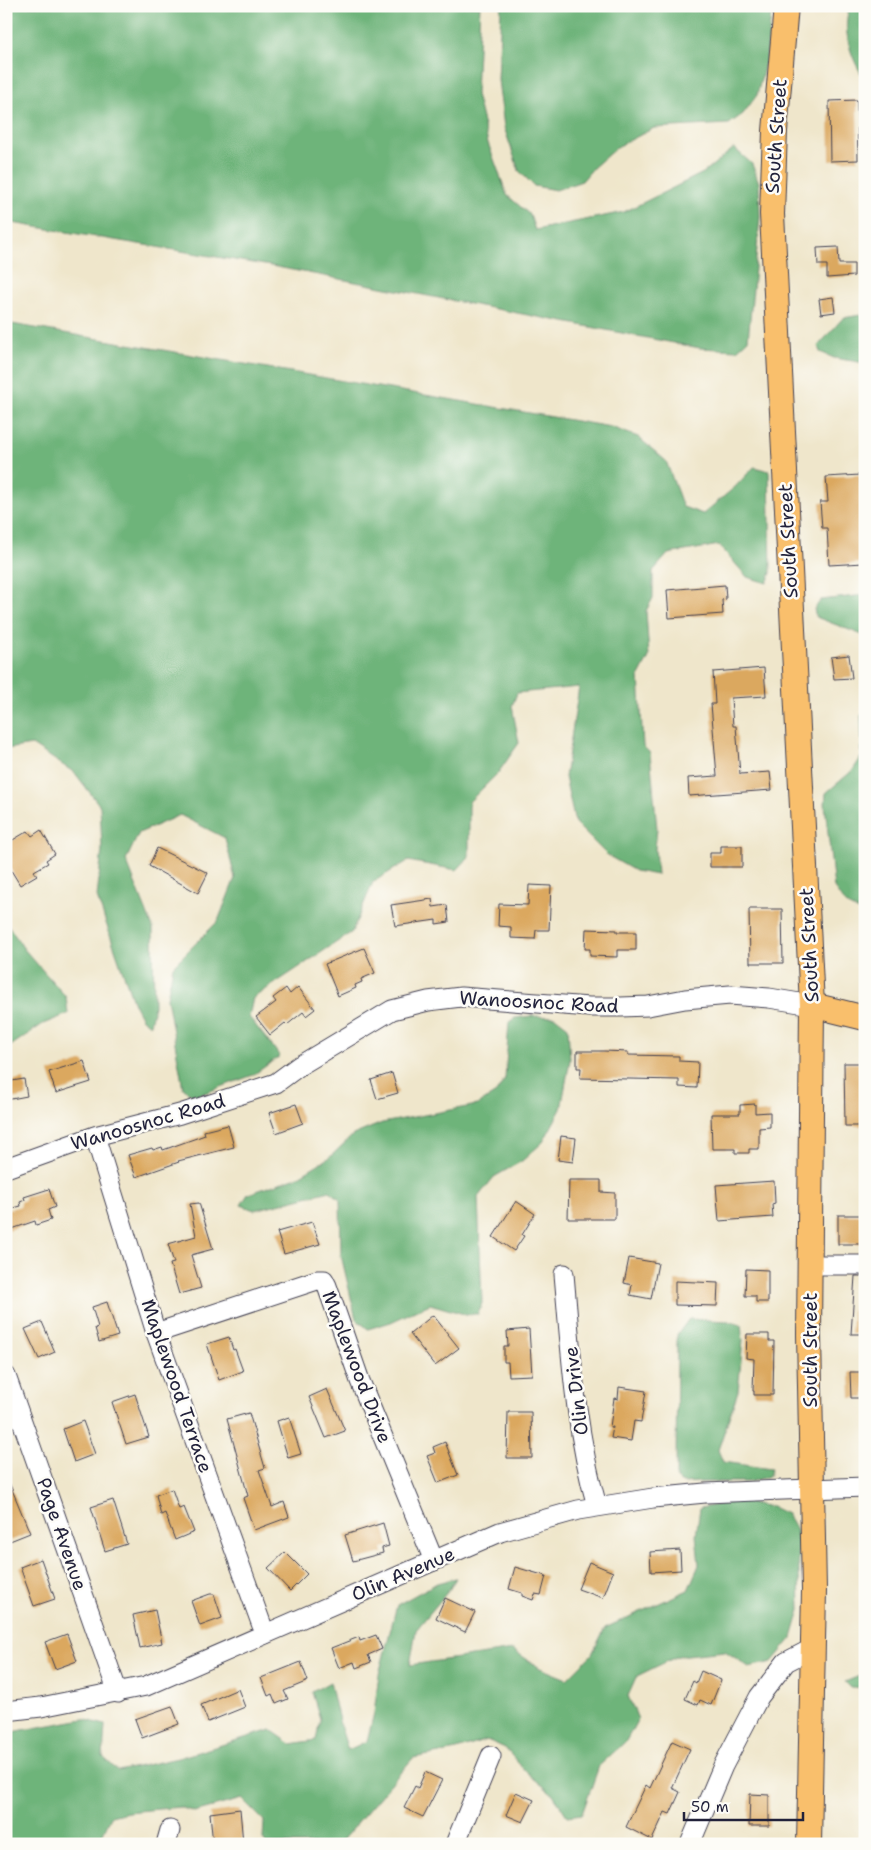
<svg xmlns="http://www.w3.org/2000/svg" width="871" height="1850" font-family="'Shantell Sans',sans-serif">
  <style>
    .forest { fill: #6eb47a; stroke: #486b5a }
    .building { fill: #dba85e }
    .lines { fill: none; stroke-linecap: round; stroke-linejoin: round }
    .minor-casing { stroke: #413f51; stroke-width: 21 }
    .major-casing { stroke: #413f51; stroke-width: 26 }
    .minor { stroke: #fff; stroke-width: 19 }
    .major { stroke: #f9bf6c; stroke-width: 24 }
    .labels { text-anchor: middle; dominant-baseline: central; stroke-width: 5; stroke-linejoin: round; paint-order: stroke }
    .street-label { font-size: 19px; fill: #22223b; stroke: #fdfcf7 }
  </style>
  <rect width="100%" height="100%" fill="#fdfcf7"/>
  <filter id="ink" filterUnits="userSpaceOnUse"><feTurbulence type="fractalNoise" baseFrequency=".02" numOctaves="2"/><feDisplacementMap in="SourceGraphic" scale="10" xChannelSelector="R" yChannelSelector="G"/><feConvolveMatrix kernelMatrix="1 2 1 2 8 2 1 2 1" color-interpolation-filters="sRGB"/></filter>
  <filter id="wash" filterUnits="userSpaceOnUse"><feTurbulence type="fractalNoise" baseFrequency=".0096" numOctaves="4" result="noise"/><feDisplacementMap in="SourceGraphic" scale="20" xChannelSelector="R" yChannelSelector="G"/><feGaussianBlur stdDeviation="1.12" result="paint"/><feColorMatrix in="noise" values="0 0 0 0 0 0 0 0 0 0 0 0 0 0 0 0 0 1.4 0 .05"/><feComposite in="paint" operator="in"/></filter>
  <g filter="url(#wash)">
    <rect width="100%" height="100%" fill="#efe6cb"/>
    <!-- forest -->
    <g class="forest">
      <polygon points="6,6 480,6 476,94 488,143 507,195 530,215 535,230 624,212 703,173 734,148 752,164 759,183 760,217 748,340 737,350 700,348 277,267 6,222"/>
      <polygon points="501,6 772,6 766,60 757,95 743,114 729,124 654,128 617,147 594,167 582,181 556,190 534,186 519,171 504,127 498,80"/>
      <path d="M850,6h15v73c-14,-19 -24,-50 -15,-73z"/>
      <polygon points="861,315 865,318 865,363 834,358 820,352 818,346 843,318"/>
      <polygon points="6,323 611,427 638,437 666,461 683,507 703,514 735,487 754,467 769,471 771,573 767,583 747,577 719,545 668,554 653,571 653,598 646,611 649,657 639,676 643,746 650,753 657,829 655,848 657,875 635,871 607,855 575,823 565,777 579,687 517,693 512,706 519,743 498,773 469,802 469,857 457,870 408,861 373,882 352,932 253,998 249,1017 280,1056 253,1075 194,1097 183,1088 167,998 173,966 218,921 235,878 225,838 180,815 139,833 126,860 153,928 154,1006 150,1025 142,1019 134,1004 97,897 102,849 100,806 75,773 32,745 6,749"/>
      <polygon points="865,595 865,636 816,617 814,609 821,600"/>
      <polygon points="865,711 865,914 845,904 834,888 825,805 826,793 853,770 862,756 861,716"/>
      <polygon points="6,922 24,949 66,997 68,1014 43,1024 6,1049"/>
      <polygon points="531,1016 555,1017 568,1027 570,1060 561,1109 543,1142 522,1161 494,1177 478,1197 482,1303 478,1314 464,1314 430,1304 391,1322 368,1329 356,1319 341,1255 340,1199 330,1191 254,1210 241,1205 248,1194 297,1177 330,1157 353,1135 382,1123 477,1105 496,1093 505,1079 509,1022 515,1018"/>
      <polygon points="689,1319 728,1321 741,1325 743,1340 738,1391 718,1450 723,1462 771,1469 769,1476 749,1482 699,1482 683,1483 676,1479 677,1335"/>
      <polygon points="739,1501 772,1507 787,1514 798,1533 800,1610 792,1638 772,1662 749,1667 725,1651 678,1656 637,1676 628,1696 638,1719 626,1741 599,1766 582,1814 567,1816 553,1794 527,1773 505,1748 487,1740 457,1750 413,1758 339,1844 266,1844 263,1839 264,1821 242,1799 194,1812 180,1807 128,1812 111,1816 98,1844 6,1844 6,1797 8,1778 6,1766 6,1733 83,1719 105,1725 103,1757 118,1771 178,1758 271,1730 291,1744 316,1740 320,1719 312,1692 330,1682 340,1725 348,1750 367,1741 374,1713 379,1674 397,1605 437,1583 456,1578 449,1590 416,1630 410,1665 513,1650 540,1668 567,1679 592,1654 605,1628 688,1590 699,1565 696,1535 700,1508"/>
      <polygon points="862,1675 865,1675 865,1688 850,1687 845,1682"/>
    </g>
    <g id="blocks">
      <!-- building -->
      <g class="building">
        <polygon points="857,100 858,160 830,161 829,101"/>
        <polygon points="838,247 839,264 854,264 854,276 827,278 827,265 818,265 817,248"/>
        <polygon points="833,297 835,312 821,314 819,299"/>
        <polygon points="860,475 864,563 829,565 827,528 822,528 820,502 828,502 826,477"/>
        <polygon points="725,585 726,599 722,600 723,614 669,618 667,590"/>
        <polygon points="849,655 852,678 834,679 831,657"/>
        <polygon points="764,668 766,696 731,698 733,726 736,726 740,774 770,772 772,790 689,796 688,778 717,776 711,704 715,704 713,672"/>
        <polygon points="41,830 55,854 46,860 48,863 34,871 37,875 20,885 6,862 6,844 28,831 32,836"/>
        <polygon points="721,846 742,846 742,867 710,867 710,853 721,853"/>
        <polygon points="157,848 208,873 198,893 149,866"/>
        <polygon points="529,885 551,886 549,930 536,930 535,939 511,938 511,927 498,926 499,904 528,905"/>
        <polygon points="432,899 433,907 447,905 449,922 436,924 436,920 395,926 391,905"/>
        <polygon points="749,909 782,909 783,963 750,963"/>
        <polygon points="586,929 617,930 617,932 636,932 636,950 617,950 617,957 590,956 590,949 585,949"/>
        <polygon points="364,948 375,973 361,979 362,982 355,985 356,988 338,996 325,964"/>
        <polygon points="298,987 315,1009 306,1016 303,1012 287,1025 285,1023 270,1035 256,1017 276,1002 273,998 286,988 290,994"/>
        <polygon points="577,1051 604,1051 628,1052 628,1055 679,1056 679,1061 698,1062 697,1088 679,1087 679,1080 580,1078 581,1068 577,1068"/>
        <polygon points="84,1061 91,1082 56,1093 49,1072"/>
        <polygon points="844,1063 863,1063 864,1126 845,1126"/>
        <polygon points="392,1073 398,1093 377,1099 371,1080"/>
        <polygon points="24,1079 27,1096 6,1100 6,1082"/>
        <polygon points="296,1104 303,1123 276,1133 269,1113"/>
        <polygon points="755,1104 755,1113 770,1112 770,1127 759,1128 759,1149 749,1149 749,1153 735,1153 735,1149 712,1149 711,1114 740,1114 740,1105"/>
        <polygon points="228,1125 234,1147 178,1161 179,1162 136,1177 128,1155 152,1148 153,1150 162,1147 163,1150 205,1135 204,1131"/>
        <polygon points="561,1136 576,1138 573,1162 558,1160"/>
        <polygon points="569,1180 601,1180 601,1192 615,1193 615,1219 568,1219"/>
        <polygon points="774,1181 775,1203 772,1204 773,1217 719,1221 716,1185"/>
        <polygon points="49,1189 55,1207 48,1210 51,1220 36,1225 35,1221 9,1230 6,1221 6,1210 21,1206 20,1202 25,1200 24,1197"/>
        <polygon points="516,1201 535,1214 522,1235 524,1236 514,1251 493,1237"/>
        <polygon points="199,1203 213,1249 191,1255 201,1288 179,1294 170,1264 174,1263 168,1244 196,1236 190,1204"/>
        <rect x="838" y="1215" width="27" height="29"/>
        <polygon points="312,1222 320,1244 284,1254 277,1232"/>
        <polygon points="629,1258 658,1263 651,1299 630,1295 632,1285 624,1283"/>
        <polygon points="746,1269 768,1270 768,1302 756,1302 756,1296 745,1296"/>
        <polygon points="855,1276 865,1276 865,1334 851,1334"/>
        <polygon points="675,1281 718,1283 717,1306 675,1305"/>
        <polygon points="107,1302 118,1336 99,1342 95,1328 98,1327 92,1307"/>
        <polygon points="433,1315 459,1348 435,1366 410,1334"/>
        <polygon points="42,1322 55,1352 39,1359 25,1329"/>
        <polygon points="529,1329 532,1375 509,1376 508,1362 504,1362 504,1346 508,1346 507,1331"/>
        <polygon points="747,1334 769,1334 769,1341 774,1341 773,1395 754,1395 754,1391 753,1391 754,1359 746,1358"/>
        <polygon points="229,1337 233,1350 235,1349 243,1371 219,1380 207,1344"/>
        <polygon points="850,1372 865,1372 865,1398 851,1398"/>
        <polygon points="619,1387 646,1391 641,1422 634,1421 631,1441 611,1438 613,1427 610,1427 614,1398 618,1399"/>
        <polygon points="327,1389 345,1431 326,1438 309,1397"/>
        <polygon points="135,1394 149,1437 126,1444 112,1402"/>
        <polygon points="508,1412 531,1412 532,1458 507,1458"/>
        <polygon points="249,1413 265,1468 259,1470 272,1507 284,1502 289,1517 254,1530 243,1498 248,1496 227,1419"/>
        <polygon points="289,1417 301,1454 288,1458 277,1421"/>
        <polygon points="83,1421 95,1454 74,1462 63,1429"/>
        <polygon points="445,1442 458,1475 438,1483 427,1456 435,1453 433,1447"/>
        <polygon points="6,1475 30,1533 10,1541 6,1531"/>
        <polygon points="172,1489 179,1509 184,1507 194,1532 175,1540 165,1513 161,1515 156,1495"/>
        <polygon points="113,1500 127,1544 105,1551 91,1507"/>
        <polygon points="383,1523 389,1546 382,1548 383,1553 353,1561 345,1535"/>
        <polygon points="680,1550 681,1570 651,1572 650,1552"/>
        <polygon points="285,1552 307,1574 290,1591 268,1568"/>
        <polygon points="41,1559 55,1599 34,1606 20,1567"/>
        <polygon points="589,1562 613,1572 603,1598 578,1589"/>
        <polygon points="515,1567 546,1576 541,1595 535,1594 533,1600 522,1596 522,1593 509,1589"/>
        <polygon points="210,1594 214,1594 222,1618 200,1626 191,1601"/>
        <polygon points="445,1598 475,1612 465,1632 436,1618"/>
        <polygon points="155,1610 162,1643 140,1648 133,1615"/>
        <polygon points="67,1634 77,1661 55,1669 45,1642"/>
        <polygon points="376,1635 382,1649 368,1655 371,1662 356,1668 354,1662 339,1668 331,1648 359,1637 360,1641"/>
        <polygon points="301,1662 308,1681 284,1691 288,1699 276,1704 272,1694 268,1696 261,1678"/>
        <polygon points="701,1671 721,1680 711,1705 700,1700 698,1705 685,1699 693,1681 696,1683"/>
        <polygon points="238,1689 245,1707 208,1722 201,1705"/>
        <polygon points="172,1706 179,1724 142,1738 135,1719"/>
        <polygon points="672,1741 690,1749 672,1788 680,1792 670,1814 665,1812 652,1840 626,1827 646,1785 650,1788"/>
        <polygon points="425,1772 442,1780 423,1817 404,1808 415,1786 418,1788"/>
        <polygon points="516,1792 534,1800 523,1822 506,1815"/>
        <polygon points="750,1794 769,1795 769,1826 749,1826"/>
        <polygon points="240,1809 243,1843 213,1844 210,1813"/>
      </g>
    </g>
  </g>
  <g filter="url(#ink)">
    <use href="#blocks" fill-opacity="0" stroke="#413f51" stroke-width="1"/>
    <g class="lines">
      <!-- minor casing -->
      <g class="minor-casing">
        <g id="minor">
          <polyline points="95,1136 156,1333 265,1634"/>
          <polyline points="6,1168 95,1136 180,1114 276,1083 299,1066 392,1010 428,1001 461,997 589,1007 621,1007 648,1006 685,999 730,995 769,998 812,1005"/>
          <polyline points="810,1265 865,1265"/>
          <path d="M564,1274c7,79 11,156 33,232"/>
          <polyline points="156,1333 317,1280 324,1280 327,1286 360,1381 434,1561"/>
          <polyline points="6,1376 118,1693"/>
          <polyline points="6,1711 41,1707 146,1686 500,1532 578,1510 653,1498 705,1493 865,1487"/>
          <polyline points="166,1844 170,1830"/>
          <polyline points="455,1844 491,1756"/>
          <polyline points="690,1844 723,1766 759,1697 786,1662 813,1648"/>
        </g>
      </g>
      <!-- major casing -->
      <g class="major-casing">
        <g id="major">
          <polyline points="786,6 775,131 772,214 812,1005 809,1335 814,1590 809,1844"/>
          <polyline points="812,1005 865,1018"/>
        </g>
      </g>
      <!-- minor -->
      <use href="#minor" class="minor"/>
      <!-- major -->
      <use href="#major" class="major"/>
    </g>
  </g>
  <g class="labels">
    <!-- street labels -->
    <g class="street-label">
      <text transform="translate(776 136) rotate(-86)">South Street</text>
      <text transform="translate(788 541) rotate(-93)">South Street</text>
      <text transform="translate(809 945) rotate(-93)">South Street</text>
      <text transform="translate(539 1002) rotate(3)">Wanoosnoc Road</text>
      <text transform="translate(148 1122) rotate(-16)">Wanoosnoc Road</text>
      <text transform="translate(810 1350) rotate(-90)">South Street</text>
      <text transform="translate(357 1367) rotate(69)">Maplewood Drive</text>
      <text transform="translate(177 1386) rotate(71)">Maplewood Terrace</text>
      <text transform="translate(576 1391) rotate(-97)">Olin Drive</text>
      <text transform="translate(62 1534) rotate(71)">Page Avenue</text>
      <text transform="translate(403 1574) rotate(-23)">Olin Avenue</text>
    </g>
  </g>
  <!-- margin -->
  <rect width="871" height="1850" fill="none" stroke="#fdfcf7" stroke-width="25"/>
  <!-- scale -->
  <path d="M684 1812v8h119v-8" fill="none" stroke="#22223b" stroke-width="2.5"/>
  <text x="691" y="1812" font-size="15" fill="#22223b" stroke="#fdfcf7" stroke-width="4" paint-order="stroke">50 m</text>
</svg>
